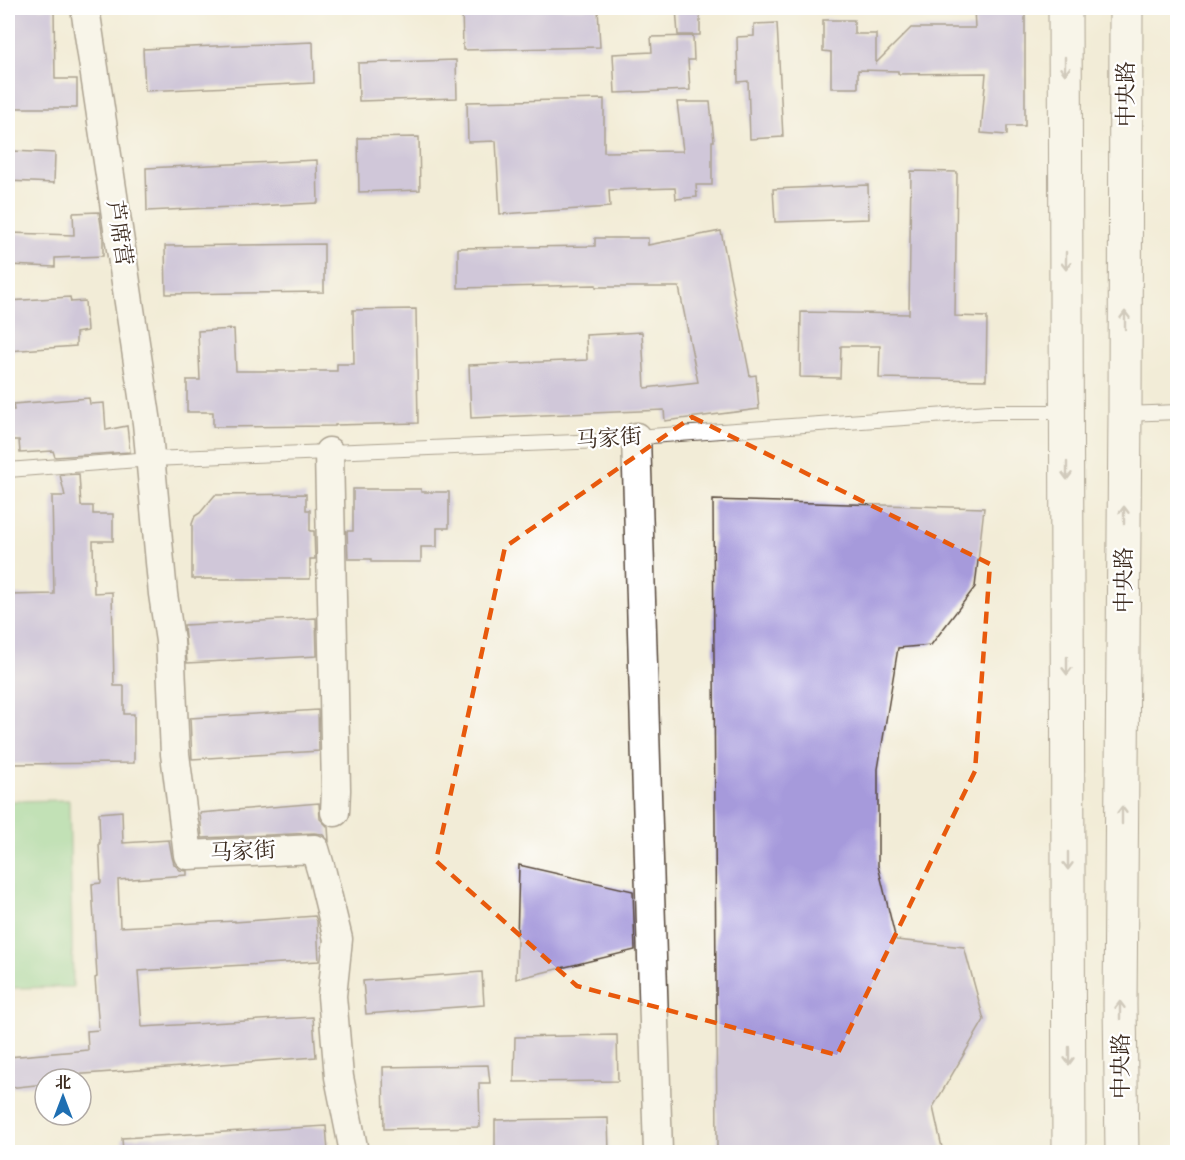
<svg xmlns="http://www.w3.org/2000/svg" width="1185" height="1160" font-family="'IM FELL DW Pica','Noto Serif SC',serif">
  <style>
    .green { fill: #88d28f; stroke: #627e56; stroke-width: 1.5 }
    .building { fill: #a69adb }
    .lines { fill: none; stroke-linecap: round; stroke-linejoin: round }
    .lane-casing { stroke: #56473a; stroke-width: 16 }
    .street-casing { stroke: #56473a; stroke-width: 31 }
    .primary-casing { stroke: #56473a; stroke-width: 35 }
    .lane { stroke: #fff; stroke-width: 14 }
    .street { stroke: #fff; stroke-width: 28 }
    .primary { stroke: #fff; stroke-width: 33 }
    .oneway { stroke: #a79f9a }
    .marked { fill: none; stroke: #e8590c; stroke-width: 4.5; stroke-dasharray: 12 8; stroke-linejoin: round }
    .labels { text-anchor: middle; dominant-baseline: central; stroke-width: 4.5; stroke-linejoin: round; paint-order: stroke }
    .street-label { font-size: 22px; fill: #3b2a1e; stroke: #fff }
  </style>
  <rect width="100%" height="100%" fill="#fff"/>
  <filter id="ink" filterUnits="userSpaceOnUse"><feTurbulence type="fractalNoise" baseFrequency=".0167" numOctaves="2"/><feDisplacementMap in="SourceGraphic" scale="12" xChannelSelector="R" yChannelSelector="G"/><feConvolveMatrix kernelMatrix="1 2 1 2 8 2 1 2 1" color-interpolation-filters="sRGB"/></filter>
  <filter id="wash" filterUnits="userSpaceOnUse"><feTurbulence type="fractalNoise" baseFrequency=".008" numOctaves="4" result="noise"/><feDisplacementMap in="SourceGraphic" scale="24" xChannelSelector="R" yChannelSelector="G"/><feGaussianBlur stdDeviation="1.35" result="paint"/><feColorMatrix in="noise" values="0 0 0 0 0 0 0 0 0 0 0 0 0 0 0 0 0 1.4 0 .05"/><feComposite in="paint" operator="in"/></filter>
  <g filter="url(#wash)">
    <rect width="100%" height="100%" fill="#f2ecd7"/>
    <!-- green -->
    <polygon class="green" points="69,800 73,987 8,988 8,801"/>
    <g id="blocks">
      <!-- building -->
      <g class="building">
        <polygon points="11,8 54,8 55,79 77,79 77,108 9,108 9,70 8,70 8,44 11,44"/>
        <polygon points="462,8 598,8 600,47 463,50"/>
        <polygon points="676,8 700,8 700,35 678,35"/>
        <polygon points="974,8 1025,8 1025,126 1007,126 1007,135 981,133 986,73 898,74 898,71 858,70 858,88 831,88 831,52 823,51 823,20 854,20 854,34 876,34 876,63 911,28 975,28"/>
        <polygon points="777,23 783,137 750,139 748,81 738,82 737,37 754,36 754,24"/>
        <polygon points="693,36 694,60 688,60 690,90 615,93 613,54 652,52 651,37"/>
        <polygon points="313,42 314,83 145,91 143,49"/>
        <polygon points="456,60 457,98 359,101 358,63"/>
        <polygon points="604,99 604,152 683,151 677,102 710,102 714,141 712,141 712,185 696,185 697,197 676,199 675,188 609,190 610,207 500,214 496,141 468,142 467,102"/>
        <polygon points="419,137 420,190 359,192 358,138"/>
        <polygon points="12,151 55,153 54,183 8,181 8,155 12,155"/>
        <polygon points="317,160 318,203 147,211 146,168"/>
        <polygon points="911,171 957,172 955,316 987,317 986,380 879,378 880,346 841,346 840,378 800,377 801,312 909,314"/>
        <polygon points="868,185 869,219 775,222 773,189"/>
        <polygon points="99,212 103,239 103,256 55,258 55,267 8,265 8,237 10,237 10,233 74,235 73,213"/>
        <polygon points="721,231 750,376 756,375 759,409 665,421 664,410 471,418 469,365 587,360 586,335 642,332 645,388 698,382 679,287 596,287 596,285 458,288 458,248 595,246 595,238 648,238 648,245"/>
        <polygon points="324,244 324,292 166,294 165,246"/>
        <polygon points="70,297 71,302 85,301 87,331 76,333 76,346 8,351 8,301"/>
        <polygon points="416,309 418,423 335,425 335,426 213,427 213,412 187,412 187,380 200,380 198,331 234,329 236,371 337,371 337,364 354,364 353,310"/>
        <polygon points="89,398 90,404 104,403 106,430 127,426 130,452 55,457 53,451 20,453 19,440 8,440 8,410 14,410 13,404"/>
        <polygon points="79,474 81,506 93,506 93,514 113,514 113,541 93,541 94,593 112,592 114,686 124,686 124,714 134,714 134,763 8,764 8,595 54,594 52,496 65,496 60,475"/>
        <polygon points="353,489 421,489 421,492 449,492 449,528 437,528 437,547 421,547 421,562 371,562 371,559 348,559 347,531 353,531"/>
        <polygon points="306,494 306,510 310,510 310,531 314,531 315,559 310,559 310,579 192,579 192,524 195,516 200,513 215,495"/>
        <polygon points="713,500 984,508 975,587 931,645 898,648 878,769 878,866 896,940 964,947 984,1020 933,1107 943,1152 717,1152"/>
        <polygon points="316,618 317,656 187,663 184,625"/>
        <polygon points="318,710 319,751 192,759 190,718"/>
        <polygon points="319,803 320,819 328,827 329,841 322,834 314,833 202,838 200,813"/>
        <polygon points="122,811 123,843 169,840 172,857 174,864 180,870 187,871 187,875 118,880 120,927 235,921 235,922 315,916 317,921 319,961 138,971 142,1027 313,1017 316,1057 57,1076 57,1079 45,1079 45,1084 8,1088 8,1057 88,1050 87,1031 99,1030 95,978 97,977 92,884 101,883 99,843 100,843 99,813"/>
        <polygon points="519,865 633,891 635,950 516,979"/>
        <polygon points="482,972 484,1005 366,1014 363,981"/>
        <polygon points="617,1035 618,1081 514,1082 515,1037"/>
        <polygon points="488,1065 490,1083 479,1083 480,1127 384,1129 383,1067"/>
        <polygon points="608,1118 609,1152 495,1152 495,1120"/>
        <polygon points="326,1126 328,1152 123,1152 122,1138"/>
      </g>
    </g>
  </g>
  <g filter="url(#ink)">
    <use href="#blocks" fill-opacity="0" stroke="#56473a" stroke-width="1.5"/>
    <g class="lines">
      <!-- lane casing -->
      <g class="lane-casing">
        <g id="lane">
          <polyline points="1125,414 1178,412"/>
          <polyline points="8,470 151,459 602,441 636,437 990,412 1066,412"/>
        </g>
      </g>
      <!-- street casing -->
      <g class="street-casing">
        <g id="street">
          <polyline points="85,8 147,423 163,594 170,641 175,754 188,855 315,849 322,873 338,939 332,996 339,1077 354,1152"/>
          <polyline points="636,437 658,1152"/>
          <polyline points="329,452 336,790 335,812"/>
        </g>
      </g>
      <!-- primary casing -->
      <g class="primary-casing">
        <g id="primary">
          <polyline points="1065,8 1069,1152"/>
          <polyline points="1122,1152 1120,1005 1125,414 1126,8"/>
        </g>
      </g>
      <!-- lane -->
      <use href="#lane" class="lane"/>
      <!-- street -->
      <use href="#street" class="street"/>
      <!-- primary -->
      <use href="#primary" class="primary"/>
    </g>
    <!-- one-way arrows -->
    <defs><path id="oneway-shaft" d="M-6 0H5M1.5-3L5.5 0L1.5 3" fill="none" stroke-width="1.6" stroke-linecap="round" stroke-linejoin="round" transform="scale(1.5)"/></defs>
    <g class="oneway">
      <use href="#oneway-shaft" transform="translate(1065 66) rotate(90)"/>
      <use href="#oneway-shaft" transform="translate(1066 261) rotate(90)"/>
      <use href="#oneway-shaft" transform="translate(1125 320) rotate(-90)"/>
      <use href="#oneway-shaft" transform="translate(1067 471) rotate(90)"/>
      <use href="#oneway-shaft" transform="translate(1124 515) rotate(-90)"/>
      <use href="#oneway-shaft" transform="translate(1067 666) rotate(90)"/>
      <use href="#oneway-shaft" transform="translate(1122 815) rotate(-90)"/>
      <use href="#oneway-shaft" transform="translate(1068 861) rotate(90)"/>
      <use href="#oneway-shaft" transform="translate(1120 1010) rotate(-90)"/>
      <use href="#oneway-shaft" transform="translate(1069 1056) rotate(90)"/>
    </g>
  </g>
  <!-- marked area -->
  <path d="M0 0H1185V1160H0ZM692,417l298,147 -15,207 -138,284 -260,-69 -141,-125 69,-314z" fill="#f2ecd7" fill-opacity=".55" fill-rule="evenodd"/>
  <path class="marked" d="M692,417l298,147 -15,207 -138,284 -260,-69 -141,-125 69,-314z"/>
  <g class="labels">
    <!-- street labels -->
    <g class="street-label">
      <text transform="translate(1126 94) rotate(-90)">中央路</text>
      <text transform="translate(119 233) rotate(81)">芦席营</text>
      <text transform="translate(609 439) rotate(-4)">马家街</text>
      <text transform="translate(1124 580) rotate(-90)">中央路</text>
      <text transform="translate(243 852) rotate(-3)">马家街</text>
      <text transform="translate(1121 1066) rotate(-90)">中央路</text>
    </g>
  </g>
  <!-- margin -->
  <rect width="1185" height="1160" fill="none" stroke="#fff" stroke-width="30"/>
  <!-- north arrow -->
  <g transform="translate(63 1097)"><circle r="28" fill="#ffffff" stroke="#b1aaa5" stroke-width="1.5"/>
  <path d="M0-4.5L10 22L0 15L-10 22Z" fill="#1f6fb2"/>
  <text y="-9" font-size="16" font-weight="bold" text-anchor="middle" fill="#3b2a1e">北</text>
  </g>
</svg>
